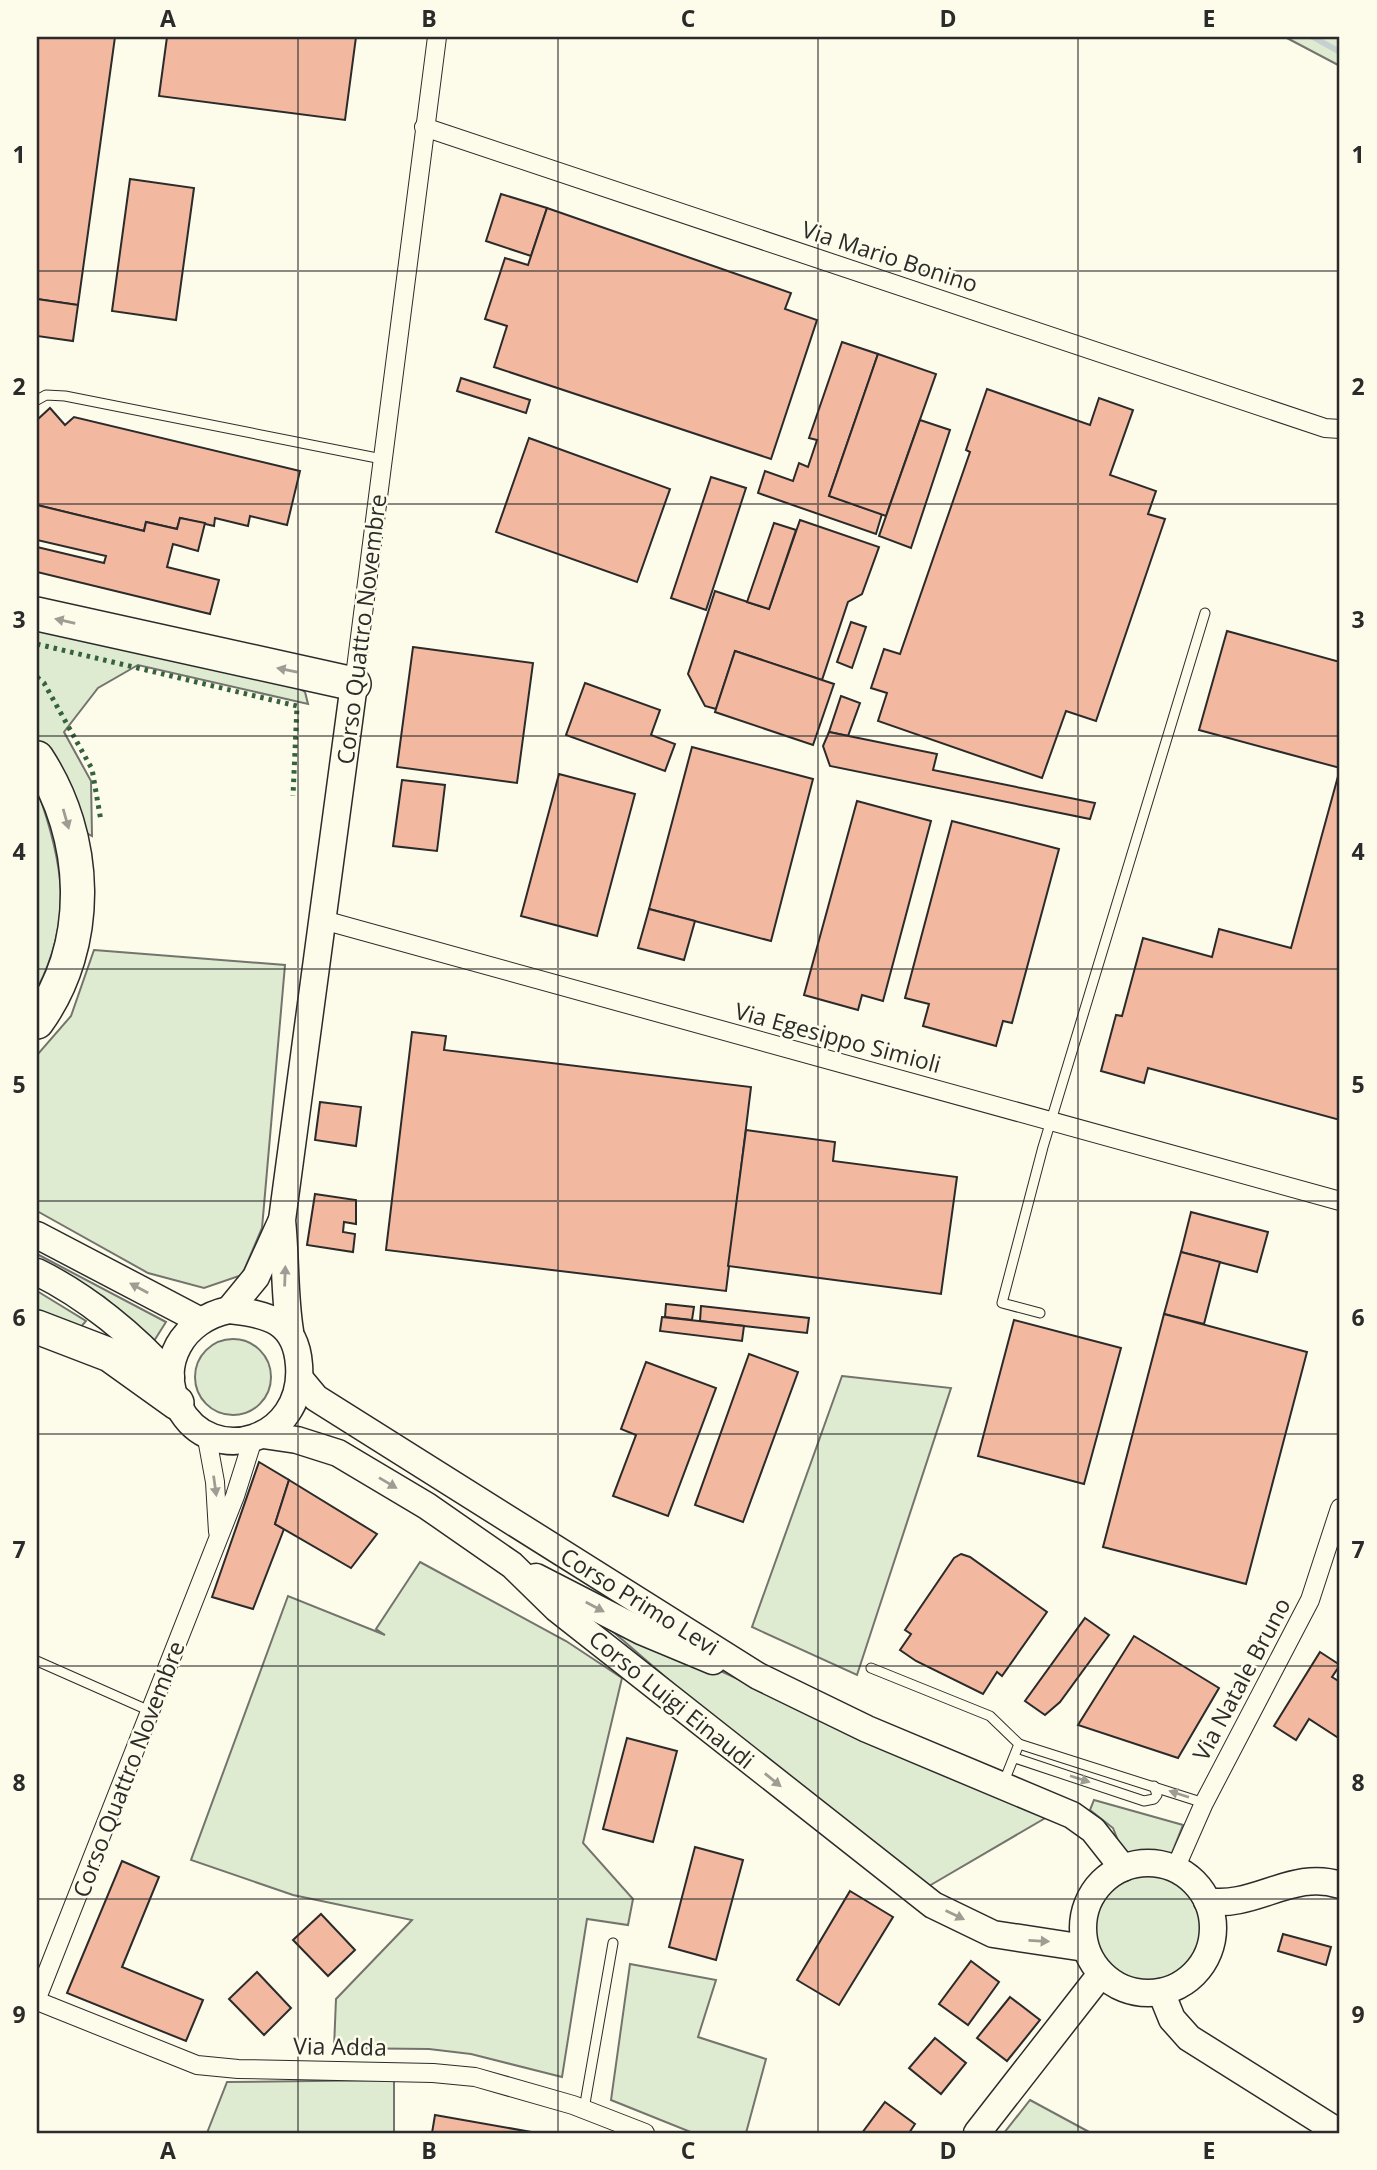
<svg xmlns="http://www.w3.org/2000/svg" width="1377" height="2170" font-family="'Open Sans',sans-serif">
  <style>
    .green { fill: #deebd1; stroke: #74746e; stroke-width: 2 }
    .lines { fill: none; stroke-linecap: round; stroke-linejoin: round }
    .stream { stroke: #c7d0d0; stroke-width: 6 }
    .building { fill: #f2b8a0; stroke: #2b2b2b; stroke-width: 2 }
    .lane-casing { stroke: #2b2b2b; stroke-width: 11 }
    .street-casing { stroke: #2b2b2b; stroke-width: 20 }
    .secondary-casing { stroke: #2b2b2b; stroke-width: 29 }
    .highway-casing { stroke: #2b2b2b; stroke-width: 36 }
    .lane { stroke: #fdfbea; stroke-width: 9 }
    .street { stroke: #fdfbea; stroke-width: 18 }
    .secondary { stroke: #fdfbea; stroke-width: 26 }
    .highway { stroke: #fdfbea; stroke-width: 33 }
    .hedge { stroke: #34623c; stroke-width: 5; stroke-dasharray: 3.5 5; stroke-linecap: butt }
    .oneway { fill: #9e9d94 }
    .grid { fill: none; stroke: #2b2b2b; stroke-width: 2; stroke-opacity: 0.55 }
    .labels { text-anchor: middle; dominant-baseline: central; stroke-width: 5; stroke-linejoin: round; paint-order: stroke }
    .street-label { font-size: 23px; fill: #2b2b2b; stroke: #fdfbea }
    .neatline { fill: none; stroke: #2b2b2b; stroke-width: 2.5 }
    .grid-label { font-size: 23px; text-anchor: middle; font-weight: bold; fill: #2b2b2b }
  </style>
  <rect width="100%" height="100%" fill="#fdfbea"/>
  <!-- green -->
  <g class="green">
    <polygon points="1285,37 1340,37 1340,66"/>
    <polygon points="37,624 295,686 305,692 308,704 138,665 98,688 64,732 91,781 92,836 83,831 64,779 37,740"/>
    <path d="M37,789c26,73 37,129 0,200z"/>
    <polygon points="94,950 285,965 262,1228 242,1275 204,1288 148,1273 37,1211 37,1055 71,1016"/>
    <polygon points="37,1254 166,1322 154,1341 104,1297 37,1258"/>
    <polygon points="37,1291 86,1321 80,1328 37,1317"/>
    <circle cx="233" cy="1377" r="38"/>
    <polygon points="842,1376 951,1388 857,1675 752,1627"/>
    <polygon points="420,1562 566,1641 622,1678 583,1843 633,1899 628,1925 587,1919 562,2077 471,2054 429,2049 334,2048 336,1999 412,1920 293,1895 191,1860 288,1596 385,1635 376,1629"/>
    <polygon points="603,1623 712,1667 841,1727 1054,1813 929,1886 885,1867"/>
    <polygon points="1094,1800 1183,1825 1171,1855 1154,1850 1128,1854 1121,1848 1113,1828 1090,1810"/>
    <circle cx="1149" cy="1927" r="55"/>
    <polygon points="630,1964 716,1980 698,2037 766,2059 746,2133 693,2133 611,2100"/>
    <polygon points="394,2080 394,2133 207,2133 227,2082"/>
    <polygon points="1030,2100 1091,2133 1004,2133"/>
  </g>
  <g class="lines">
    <!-- stream -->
    <polyline class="stream" points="1313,37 1340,52"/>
  </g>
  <!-- building -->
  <g class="building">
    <polygon points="37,37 115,37 78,305 37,299"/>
    <polygon points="167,37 356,37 345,120 159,96"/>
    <polygon points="130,179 194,188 176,320 112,311"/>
    <polygon points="501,194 547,208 531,256 486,241"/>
    <polygon points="547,208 791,293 785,309 817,320 771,459 494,367 507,326 485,319 505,258 528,265"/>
    <polygon points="37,299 78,305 73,341 37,336"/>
    <polygon points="842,342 878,354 829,496 882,514 876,534 758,493 765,471 793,481 799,463 808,467 817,440 809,438"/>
    <polygon points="878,354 936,374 886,516 829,496"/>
    <polygon points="461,378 530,400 526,413 457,391"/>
    <polygon points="987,389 1090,425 1099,398 1133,410 1110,475 1156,491 1148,514 1165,519 1096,721 1066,711 1042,778 878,721 887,693 871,688 884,649 900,654 970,452 966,450"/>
    <polygon points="50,408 65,425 74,417 300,471 287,525 250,516 248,526 215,518 214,526 180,518 177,529 146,522 144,531 37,505 37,420"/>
    <polygon points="920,420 950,430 911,548 879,536"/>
    <polygon points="529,438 670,489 637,582 496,532"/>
    <polygon points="711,477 746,488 706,610 671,598"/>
    <polygon points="37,505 144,531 146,522 177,529 180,518 205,523 198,551 173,544 167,567 219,580 210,614 37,572 37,547 104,563 106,556 37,540"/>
    <polygon points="800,520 879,547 862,594 848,602 822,680 735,651 716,709 705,706 688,674 715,591 769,609"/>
    <polygon points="774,523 796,530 769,609 747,602"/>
    <polygon points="851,622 866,627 852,668 837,662"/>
    <polygon points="1227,631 1340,662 1340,768 1199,730"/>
    <polygon points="413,647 533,663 517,783 397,767"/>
    <polygon points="735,651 834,684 813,745 715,712"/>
    <polygon points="585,683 660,710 651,735 675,744 665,771 566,735"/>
    <polygon points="841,696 860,703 848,736 829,732"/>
    <polygon points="829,732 937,754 933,770 1095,803 1090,819 830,766 823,746"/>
    <polygon points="692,747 813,779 771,941 649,909"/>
    <polygon points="1340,769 1340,1120 1148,1068 1144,1083 1101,1071 1116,1015 1122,1016 1143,938 1212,957 1219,929 1291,948"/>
    <polygon points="559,774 635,794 597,936 521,916"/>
    <polygon points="402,780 445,785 437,851 393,846"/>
    <polygon points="857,801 931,821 883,1001 862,995 858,1010 804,995"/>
    <polygon points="952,821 1059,849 1012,1023 1003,1021 996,1046 923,1026 929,1004 905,998"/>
    <polygon points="649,909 695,921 684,960 638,948"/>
    <polygon points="412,1032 446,1036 444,1050 751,1087 726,1291 386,1250"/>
    <polygon points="320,1102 361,1107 356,1146 315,1140"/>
    <polygon points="746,1130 835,1142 833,1161 957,1177 941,1294 728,1266"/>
    <polygon points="315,1194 356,1200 356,1224 344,1222 343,1232 355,1234 353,1252 307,1245"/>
    <polygon points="1191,1212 1268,1232 1257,1272 1181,1252"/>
    <polygon points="1181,1252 1220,1262 1204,1324 1164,1314"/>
    <polygon points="666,1304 694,1307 692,1320 665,1317"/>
    <polygon points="701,1306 809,1318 807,1333 700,1321"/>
    <polygon points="1164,1314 1307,1352 1246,1584 1103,1547"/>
    <polygon points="662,1317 744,1326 742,1341 660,1331"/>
    <polygon points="1014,1320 1121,1348 1084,1484 978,1456"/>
    <polygon points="749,1354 798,1372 743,1522 695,1505"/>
    <polygon points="646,1362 716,1388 668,1516 613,1496 636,1435 621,1429"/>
    <polygon points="259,1462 289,1480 275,1524 284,1529 253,1609 212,1597"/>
    <polygon points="289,1480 377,1534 351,1568 275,1524"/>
    <polygon points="961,1554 970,1557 1047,1612 1002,1676 997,1672 983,1694 916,1661 900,1650 911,1634 905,1630 954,1558"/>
    <polygon points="1085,1618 1109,1635 1060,1702 1045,1715 1025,1701"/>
    <polygon points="1134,1636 1219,1688 1178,1758 1078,1725"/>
    <polygon points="1320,1652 1340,1665 1332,1677 1340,1682 1340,1739 1309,1719 1296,1740 1274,1726"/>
    <polygon points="627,1738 677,1751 653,1842 603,1829"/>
    <polygon points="695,1847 743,1860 716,1960 669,1947"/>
    <polygon points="122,1861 159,1877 122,1967 203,2000 186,2041 67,1993"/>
    <polygon points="850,1891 893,1917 839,2005 797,1980"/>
    <polygon points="321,1914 355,1950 328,1976 293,1940"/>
    <polygon points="1283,1934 1331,1947 1326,1965 1278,1951"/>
    <polygon points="971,1961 999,1982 968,2025 939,2004"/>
    <polygon points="257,1972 291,2008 264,2035 229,1999"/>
    <polygon points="1010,1997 1040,2020 1007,2061 977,2038"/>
    <polygon points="935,2038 966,2063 941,2094 909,2068"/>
    <polygon points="885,2102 915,2124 909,2133 862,2133"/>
    <polygon points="435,2115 537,2133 432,2133"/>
  </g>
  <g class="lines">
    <!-- lane casing -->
    <g class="lane-casing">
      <g id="lane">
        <polyline points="37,400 46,395 65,396 382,459"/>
        <polyline points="1040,1313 1002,1303 1043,1147 1205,613"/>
        <polyline points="37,1661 150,1711"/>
        <polyline points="871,1668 990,1716 1019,1744 1003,1784"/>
        <polyline points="1019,1744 1204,1803"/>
        <polyline points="1015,1758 1144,1801 1154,1799 1157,1795 1154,1786"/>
        <polyline points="584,2109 613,1943"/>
      </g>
    </g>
    <!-- street casing -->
    <g class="street-casing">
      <g id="street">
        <polyline points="424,127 1325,428 1340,429"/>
        <polyline points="354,684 437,37"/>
        <polyline points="323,920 1340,1201"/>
        <polyline points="206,1433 215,1482 218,1532"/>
        <polyline points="1175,1869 1204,1803 1310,1600 1340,1508"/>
        <polyline points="37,1998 235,1496 253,1439"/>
        <polyline points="37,2001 197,2065 238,2069 433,2073 475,2077 573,2105 645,2133"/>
      </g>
    </g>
    <!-- secondary casing -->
    <g class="secondary-casing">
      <g id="secondary">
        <polyline points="37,1235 199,1320"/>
        <path d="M37,1272c49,24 98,64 134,105"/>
        <path d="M229,1310c39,4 67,11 70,55 6,76 -87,104 -120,42 -23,-44 5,-88 50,-97z"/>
        <polyline points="229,1310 256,1277 281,1222"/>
        <path d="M290,1331c-6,-37 -4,-73 -8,-111l72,-536"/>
        <polyline points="301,1380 316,1398 758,1676 867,1729 1072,1815 1093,1830 1123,1868"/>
        <polyline points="263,1435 297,1440 338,1453 427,1506 512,1565 556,1608 933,1905 993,1934 1085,1948"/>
        <polyline points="536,1577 641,1631 713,1661"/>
        <circle cx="1148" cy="1928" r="65"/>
        <path d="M1207,1901c47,8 86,-32 133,-16"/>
        <polyline points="1161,1992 1172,2019 1189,2038 1340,2133"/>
        <polyline points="977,2133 1101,1974"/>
      </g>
    </g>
    <!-- highway casing -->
    <g class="highway-casing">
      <g id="highway">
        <polyline points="37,614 354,684"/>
        <path d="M37,758c52,79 56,186 0,264"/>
        <polyline points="37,1327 110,1355 177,1403"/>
      </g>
    </g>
    <!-- lane -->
    <use href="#lane" class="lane"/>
    <!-- street -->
    <use href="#street" class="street"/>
    <!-- secondary -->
    <use href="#secondary" class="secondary"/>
    <!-- highway -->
    <use href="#highway" class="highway"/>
    <!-- hedge -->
    <g class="hedge">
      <polyline points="37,644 297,706 293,796"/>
      <polyline points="37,677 44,683 92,769 101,821"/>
    </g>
  </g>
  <!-- one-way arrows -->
  <defs><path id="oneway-solid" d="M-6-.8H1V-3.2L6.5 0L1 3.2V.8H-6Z" transform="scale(1.75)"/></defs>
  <g class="oneway">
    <use href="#oneway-solid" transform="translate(65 621) rotate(-167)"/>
    <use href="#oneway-solid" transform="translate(287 670) rotate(-168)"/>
    <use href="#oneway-solid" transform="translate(66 819) rotate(74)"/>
    <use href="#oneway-solid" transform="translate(285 1276) rotate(-88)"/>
    <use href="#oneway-solid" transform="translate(139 1288) rotate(-152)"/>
    <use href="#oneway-solid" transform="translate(388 1483) rotate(31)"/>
    <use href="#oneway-solid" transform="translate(215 1486) rotate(82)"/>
    <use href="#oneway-solid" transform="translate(595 1607) rotate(28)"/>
    <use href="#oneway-solid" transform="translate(1080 1779) rotate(18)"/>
    <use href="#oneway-solid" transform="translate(773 1780) rotate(39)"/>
    <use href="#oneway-solid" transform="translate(1179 1794) rotate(-162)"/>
    <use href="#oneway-solid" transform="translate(955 1915) rotate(26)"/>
    <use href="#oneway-solid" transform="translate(1039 1941) rotate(3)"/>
  </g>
  <!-- grid -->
  <path class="grid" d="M298,37v2096M558,37v2096M818,37v2096M1078,37v2096M37,271h1303M37,504h1303M37,736h1303M37,969h1303M37,1201h1303M37,1434h1303M37,1666h1303M37,1899h1303"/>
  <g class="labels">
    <!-- street labels -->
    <g class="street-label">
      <text transform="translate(890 256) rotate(18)">Via Mario Bonino</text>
      <text transform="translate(361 629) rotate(-83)">Corso Quattro Novembre</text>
      <text transform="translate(838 1037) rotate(15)">Via Egesippo Simioli</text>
      <text transform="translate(640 1601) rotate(32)">Corso Primo Levi</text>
      <text transform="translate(1241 1679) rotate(-62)">Via Natale Bruno</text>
      <text transform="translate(672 1699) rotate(39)">Corso Luigi Einaudi</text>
      <text transform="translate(128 1769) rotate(-69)">Corso Quattro Novembre</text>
      <text transform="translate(340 2046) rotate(1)">Via Adda</text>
    </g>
  </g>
  <!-- border -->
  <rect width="1377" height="2170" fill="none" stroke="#fdfbea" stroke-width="77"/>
  <rect x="38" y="38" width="1300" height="2094" class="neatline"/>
  <g class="grid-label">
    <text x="168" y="27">A</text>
    <text x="429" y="27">B</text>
    <text x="688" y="27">C</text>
    <text x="948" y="27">D</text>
    <text x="1209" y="27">E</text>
    <text x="19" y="163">1</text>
    <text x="1358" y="163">1</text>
    <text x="19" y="395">2</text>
    <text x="1358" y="395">2</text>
    <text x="19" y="628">3</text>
    <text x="1358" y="628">3</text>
    <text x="19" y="860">4</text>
    <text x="1358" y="860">4</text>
    <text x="19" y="1093">5</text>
    <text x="1358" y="1093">5</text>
    <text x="19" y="1326">6</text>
    <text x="1358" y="1326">6</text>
    <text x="19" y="1558">7</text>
    <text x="1358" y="1558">7</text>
    <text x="19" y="1791">8</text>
    <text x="1358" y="1791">8</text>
    <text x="19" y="2023">9</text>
    <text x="1358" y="2023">9</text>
    <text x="168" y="2159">A</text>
    <text x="429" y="2159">B</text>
    <text x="688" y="2159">C</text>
    <text x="948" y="2159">D</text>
    <text x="1209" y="2159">E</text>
  </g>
</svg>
